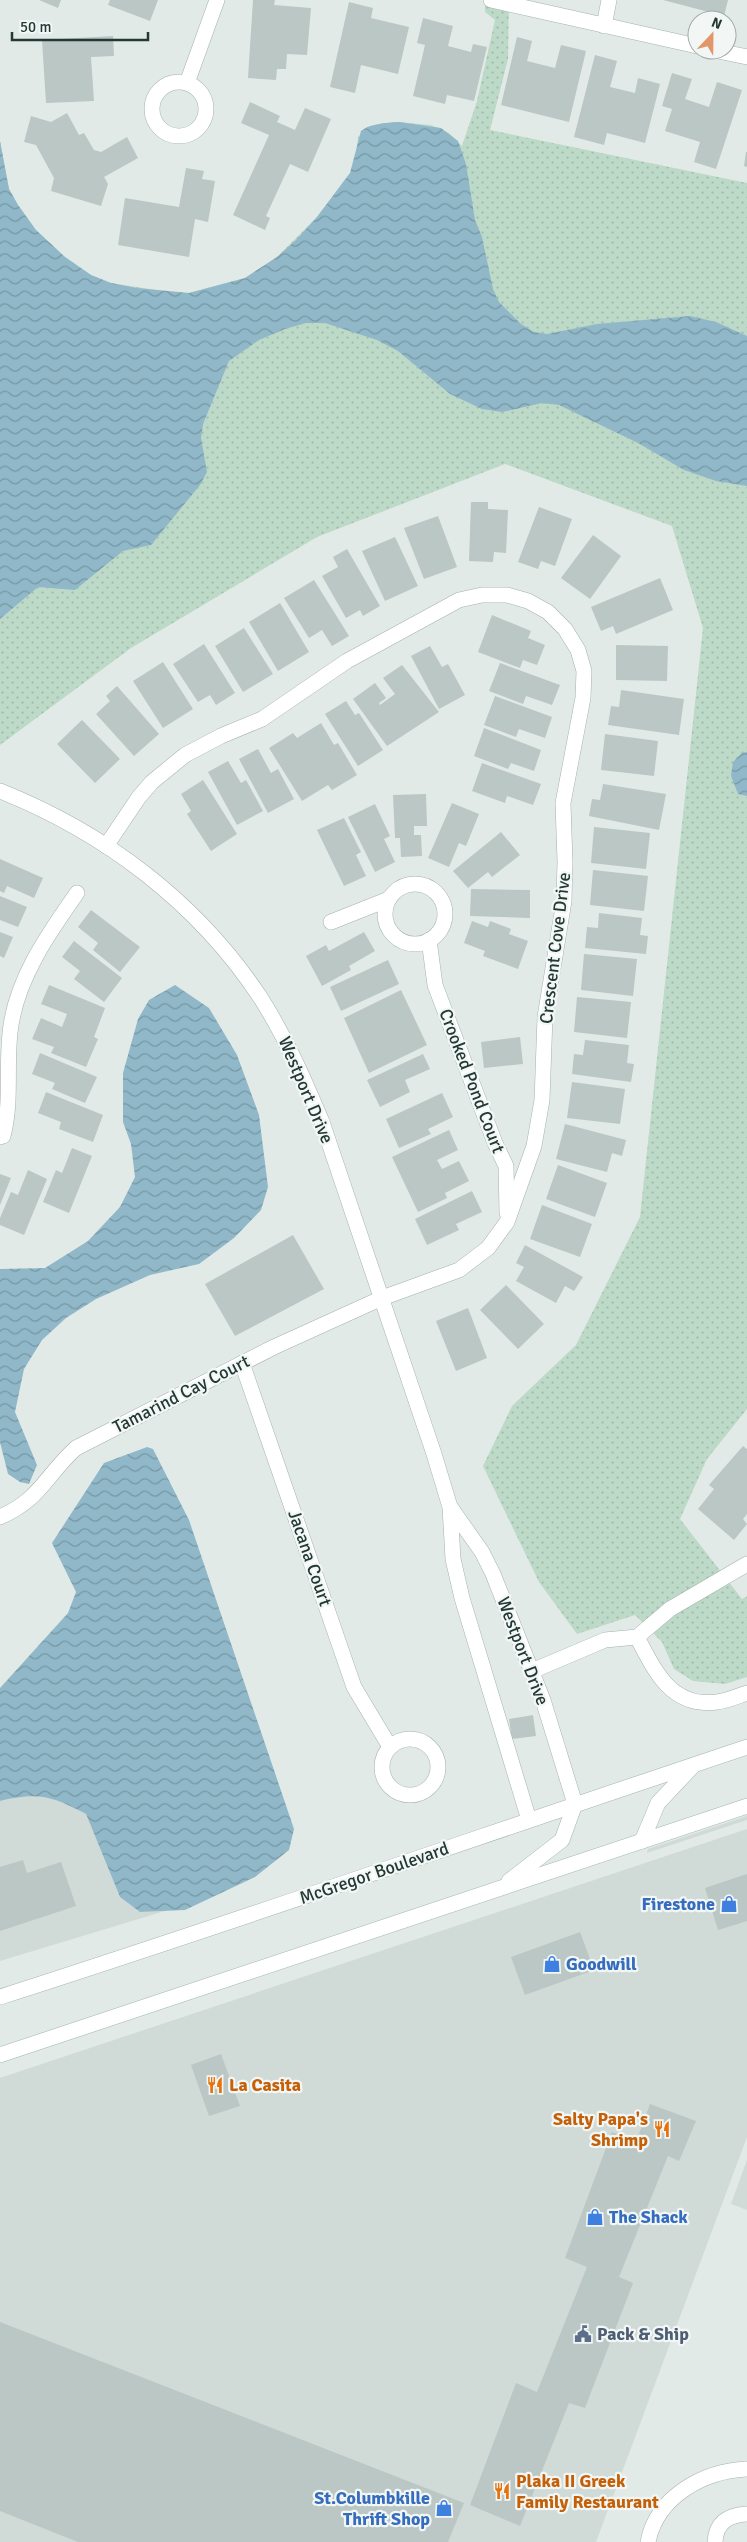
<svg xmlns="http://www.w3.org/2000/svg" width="747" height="2542" font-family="Signika,sans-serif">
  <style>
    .built { fill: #d0dad7 }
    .grass { fill: url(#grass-dots) }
    .water { fill: url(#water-waves) }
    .building { fill: #bac7c4 }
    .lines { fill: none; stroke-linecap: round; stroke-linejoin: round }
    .street-casing { stroke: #a5b1ae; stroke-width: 16 }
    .secondary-casing { stroke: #a2b4b0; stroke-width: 16 }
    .street { stroke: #fff; stroke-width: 15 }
    .secondary { stroke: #fff; stroke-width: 15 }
    .labels { text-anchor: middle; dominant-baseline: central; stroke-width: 4.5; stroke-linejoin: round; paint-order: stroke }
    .street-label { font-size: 18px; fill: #243936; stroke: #f2f7f5 }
    .shop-label { font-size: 18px; font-weight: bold; fill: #366cbe; stroke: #f2f7f5; text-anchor: end }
    .food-label { font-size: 18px; font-weight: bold; fill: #c56008; stroke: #f2f7f5; text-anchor: start }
    .service-label { font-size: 18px; font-weight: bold; fill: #4e5e75; stroke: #f2f7f5; text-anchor: start }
  </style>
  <defs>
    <pattern id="grass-dots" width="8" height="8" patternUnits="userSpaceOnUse" patternTransform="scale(1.25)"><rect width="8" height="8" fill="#bdd9c8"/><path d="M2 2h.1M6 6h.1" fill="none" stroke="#a2bbac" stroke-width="1.8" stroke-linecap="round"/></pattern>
    <pattern id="water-waves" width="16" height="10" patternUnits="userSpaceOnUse" patternTransform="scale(1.25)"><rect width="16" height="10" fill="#90b8c9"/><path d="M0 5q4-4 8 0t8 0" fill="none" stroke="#7597a4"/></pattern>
  </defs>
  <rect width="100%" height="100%" fill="#e2eae7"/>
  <!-- built -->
  <g class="built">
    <polygon points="23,1795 52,1797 86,1814 120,1897 140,1912 165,1911 0,1961 0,1801"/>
    <polygon points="747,1816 747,1820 647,1853 648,1849"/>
    <polygon points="747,1829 747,2137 596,2542 0,2542 0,2078"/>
    <polygon points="747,2160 747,2210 731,2204"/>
  </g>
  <!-- grass -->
  <polygon class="grass" points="485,0 509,0 508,59 490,130 747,183 747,1409 707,1459 680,1519 742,1599 747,1596 747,1677 725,1684 693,1681 674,1669 662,1642 635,1615 577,1634 539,1582 483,1466 512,1406 576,1345 640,1217 703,628 672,526 505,464 317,537 131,648 0,745 0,141 9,189 18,205 36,230 65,257 91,275 111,283 175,293 189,293 245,278 277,257 317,217 350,173 356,155 358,137 367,127 383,123 399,122 431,125 449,133 462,146 477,101 495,20 485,12"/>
  <!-- water -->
  <g class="water">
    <path d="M399,122l42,6 17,13 8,23 9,56 7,17 11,52 6,13 22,22 13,8 13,2 50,-10 93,-8 26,6 31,14v150l-31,-5 -32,-11 -46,-27 -79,-38 -17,-2 -40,9 -20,-3 -32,-15 -52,-43 -21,-11 -52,-17h-19l-21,6 -26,11 -30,21 -26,63 -2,14 6,34 -7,13 -49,60 -28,6 -48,39 -37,-3 -38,32v-478l9,48 9,16 18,25 29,27 26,18 20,8 26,5 52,5 56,-15 32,-21 19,-17 21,-23 33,-44 11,-42c11,-8 25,-8 38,-9z"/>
    <polygon points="747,752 747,796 738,794 731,776 733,762 742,753"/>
    <polygon points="175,985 209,1008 237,1055 259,1115 268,1187 261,1210 234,1238 199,1264 150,1275 96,1299 66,1318 42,1340 24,1369 15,1412 37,1465 29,1484 20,1482 8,1474 0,1442 0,1269 45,1268 88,1241 120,1207 135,1177 131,1144 123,1122 123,1073 138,1019 149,1000"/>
    <path d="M147,1447l6,2 36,71 105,309 -5,21 -34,27 -70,33 -45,2 -20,-15 -34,-83c-35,-18 -47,-22 -86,-13v-113l68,-75 8,-21 -24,-49 52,-80z"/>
  </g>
  <!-- building -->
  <g class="building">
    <polygon points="39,0 61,0 58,8"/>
    <polygon points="110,0 158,0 150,21 108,5"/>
    <polygon points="253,0 275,0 274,5 311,8 307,55 287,54 286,69 277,69 276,80 248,78"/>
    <polygon points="663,0 728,0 724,16"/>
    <polygon points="349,2 373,8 371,18 409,27 398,74 361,65 355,93 330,87"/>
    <polygon points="423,18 453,26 448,46 471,52 473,44 487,47 474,101 447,95 445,104 413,96 425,45 417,43"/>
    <polygon points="113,36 114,56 91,57 94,101 46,103 42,40"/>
    <polygon points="517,37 532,41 527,61 555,68 561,45 586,51 569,122 501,105"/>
    <polygon points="595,55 617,61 610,87 635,93 638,78 660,84 645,143 607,133 604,145 574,137"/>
    <polygon points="672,73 692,79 685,99 709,107 717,82 742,90 716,169 694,162 700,142 665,131 672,109 662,106"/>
    <polygon points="250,102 280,116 277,122 295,130 305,108 331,119 308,172 290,164 266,216 270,218 265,230 233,215 269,135 241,123"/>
    <polygon points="67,113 79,135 84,133 94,150 101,152 127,137 138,158 104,177 108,184 101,206 51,191 54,178 36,145 24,142 31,116 51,122"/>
    <polygon points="746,152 747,152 747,167 744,166"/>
    <polygon points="186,168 204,171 202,179 215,181 208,222 195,219 189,257 118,245 125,198 179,207"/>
    <polygon points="471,502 488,502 488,509 508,510 506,553 494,552 493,562 469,561"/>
    <polygon points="539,507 572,519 555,566 541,561 538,569 518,562"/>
    <polygon points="438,516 457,567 424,579 404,528"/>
    <polygon points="593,535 621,556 590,599 561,578"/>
    <polygon points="395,537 418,586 385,601 362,551"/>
    <polygon points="347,549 380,606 363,616 360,610 346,618 322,576 338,567 333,557"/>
    <polygon points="660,578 673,610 616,634 613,626 601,631 591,607"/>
    <polygon points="314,580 349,636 332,646 322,630 309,638 284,598"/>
    <polygon points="280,603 309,652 278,671 249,622"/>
    <polygon points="492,615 531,631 528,638 545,645 537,665 523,660 520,668 478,652"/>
    <polygon points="244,628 273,674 243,692 215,646"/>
    <polygon points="204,644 235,693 216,705 210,695 198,702 173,664"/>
    <polygon points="616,645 668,646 667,681 616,680"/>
    <polygon points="430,646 442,667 448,664 465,695 439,709 411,656"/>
    <polygon points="163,662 193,709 163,728 133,681"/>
    <polygon points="500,663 560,685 552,705 526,696 523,704 489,691"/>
    <polygon points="402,665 439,712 387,746 353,699 375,683 386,698 379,703 380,705 395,694 383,678"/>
    <polygon points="117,686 159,734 134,756 96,714 110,701 106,696"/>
    <polygon points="621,690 684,699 679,735 608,725 611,706 619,707"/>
    <polygon points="495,696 552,717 545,738 519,729 516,737 484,725"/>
    <polygon points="346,701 355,715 359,713 383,750 358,766 325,714"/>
    <polygon points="82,720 120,759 95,783 57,744"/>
    <polygon points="321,723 334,745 338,743 357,775 332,790 328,785 302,801 269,748 293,733 297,738"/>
    <polygon points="484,728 541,750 534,771 511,763 508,769 474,756"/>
    <polygon points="605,734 658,741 654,776 601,770"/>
    <polygon points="258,749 271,773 278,769 294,799 268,813 239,759"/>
    <polygon points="228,761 241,783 246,780 263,811 237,825 208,772"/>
    <polygon points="482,763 541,784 533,805 507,796 505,803 472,791"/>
    <polygon points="203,780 237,834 211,851 187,814 191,811 181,794"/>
    <polygon points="603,784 666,794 659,830 589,816 592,799 600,800"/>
    <polygon points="426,794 427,826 414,826 414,835 421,835 422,856 401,857 400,838 395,838 393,795"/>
    <polygon points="452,803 479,814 466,846 459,843 449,867 428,858"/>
    <polygon points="375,804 390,836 384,839 395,862 375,872 348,817"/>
    <polygon points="344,818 361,852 356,855 366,876 344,886 317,830"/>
    <polygon points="594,827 650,833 646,869 591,863"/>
    <polygon points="501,832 520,855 492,877 488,872 468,888 453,871"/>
    <polygon points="0,859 43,878 34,898 7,886 4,893 0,891"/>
    <polygon points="593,870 648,876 644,911 590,905"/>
    <polygon points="471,889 530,890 530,918 470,916"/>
    <polygon points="0,896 27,907 18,927 0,920"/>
    <polygon points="91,910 140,947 120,972 93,950 98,943 78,927"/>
    <polygon points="599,913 642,918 640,935 648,936 646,954 585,948 587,927 598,928"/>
    <polygon points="472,921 488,927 490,921 511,929 509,934 528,941 518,969 483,956 485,951 464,943"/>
    <polygon points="0,932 13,937 4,958 0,956"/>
    <polygon points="364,932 375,951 349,966 351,970 322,986 306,956 326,945 329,951"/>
    <polygon points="74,941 122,978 104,1002 74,979 80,971 62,957"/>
    <polygon points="584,954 637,959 633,996 581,990"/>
    <polygon points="388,960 399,984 341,1011 330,987"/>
    <polygon points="49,985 105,1008 94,1037 98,1039 86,1067 51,1053 54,1047 32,1039 41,1018 62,1027 67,1014 41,1004"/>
    <polygon points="401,990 427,1045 369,1073 344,1018"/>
    <polygon points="577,997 631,1002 627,1038 574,1032"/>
    <polygon points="520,1037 523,1064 484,1068 481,1042"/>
    <polygon points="585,1040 629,1045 627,1063 634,1064 631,1082 572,1074 574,1054 583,1055"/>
    <polygon points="40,1053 97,1077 85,1103 52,1089 55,1083 32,1074"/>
    <polygon points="423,1054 430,1069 405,1080 410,1092 380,1107 367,1080"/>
    <polygon points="572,1082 625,1089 620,1124 567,1118"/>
    <polygon points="46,1092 103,1115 93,1142 59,1129 61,1122 38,1113"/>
    <polygon points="442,1093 453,1117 428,1129 431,1134 399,1148 386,1119"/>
    <polygon points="565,1124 626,1140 622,1156 612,1153 607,1172 556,1159"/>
    <polygon points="449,1130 458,1150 437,1160 442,1169 459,1161 469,1181 445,1193 447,1198 418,1212 392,1157"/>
    <polygon points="72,1148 92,1156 69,1213 43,1202 56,1170 62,1173"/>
    <polygon points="558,1165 607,1183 595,1217 546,1199"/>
    <polygon points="28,1170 47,1179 24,1235 0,1225 0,1218 11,1192 18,1195"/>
    <polygon points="0,1174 11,1178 0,1205"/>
    <polygon points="472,1191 482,1212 456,1224 459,1230 427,1245 415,1219"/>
    <polygon points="542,1205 592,1224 580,1257 530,1239"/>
    <polygon points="293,1235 324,1289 235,1336 205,1284"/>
    <polygon points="525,1245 583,1277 574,1291 565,1286 556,1303 516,1281 524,1267 516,1263"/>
    <polygon points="506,1285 544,1324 518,1349 480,1310"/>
    <polygon points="468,1308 487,1358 456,1371 436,1321"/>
    <polygon points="743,1446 747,1449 747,1514 743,1519 747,1524 734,1540 698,1509 714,1489 709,1485"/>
    <polygon points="533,1715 536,1736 512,1739 509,1719"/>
    <polygon points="23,1860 27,1873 61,1862 76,1906 0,1931 0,1867"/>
    <polygon points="747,1874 747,1921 718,1930 705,1888"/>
    <polygon points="580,1932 594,1970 525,1995 511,1957"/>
    <polygon points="221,2054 240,2106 209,2116 191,2065"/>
    <polygon points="650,2104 696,2121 679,2161 668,2156 619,2277 633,2283 585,2408 569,2403 520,2526 470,2505 516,2383 537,2392 587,2267 565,2258 612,2132 636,2142"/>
    <polygon points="0,2322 464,2503 448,2542 78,2542 0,2511"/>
  </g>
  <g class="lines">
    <!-- street casing -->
    <g class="street-casing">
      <g id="street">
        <polyline points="491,0 697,46"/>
        <polyline points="604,26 609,0"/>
        <polyline points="713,50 747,57"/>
        <circle cx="179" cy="109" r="27"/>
        <polyline points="187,83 217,0"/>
        <path d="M0,791c105,42 197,111 260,206 25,39 44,82 62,125l112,332 16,53 3,52 9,39 67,222"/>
        <circle cx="415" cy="914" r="30"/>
        <polyline points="331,922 389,899"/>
        <polyline points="429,940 435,985 495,1143 506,1166 507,1213"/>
        <path d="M0,1137l3,-1c9,-34 3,-68 7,-103 5,-52 38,-99 67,-140"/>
        <polyline points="242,1363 354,1687 390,1747"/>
        <polyline points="451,1508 482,1552 493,1574 543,1700 575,1804"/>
        <path d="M0,1517c41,-18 45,-41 76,-69l198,-101 108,-49 77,-28 29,-22 19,-26 27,-76 8,-46 3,-83 19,-116 1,-39 -2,-59 20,-105 1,-27 -6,-21 -13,-21 -17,-17 -20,-11 -21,-6h-25l-23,5 -112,61 -85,58 -41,17 -36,19 -33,27 -13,15 -33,49"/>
        <path d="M637,1637c18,34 34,71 80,65 10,-1 21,-6 30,-9"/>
        <polyline points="532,1671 605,1640 637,1637 670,1609 747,1564"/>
        <circle cx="410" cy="1767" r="28"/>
        <path d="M648,2542c9,-46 56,-71 99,-73"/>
        <path d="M715,2542c1,-20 14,-27 32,-28"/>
      </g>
    </g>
    <!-- secondary casing -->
    <g class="secondary-casing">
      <g id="secondary">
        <polyline points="642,1841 658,1803 692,1767"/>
        <polyline points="509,1881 562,1840 575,1804"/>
        <path d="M0,1997c250,-80 498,-167 747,-250"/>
        <polyline points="0,2055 747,1806"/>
      </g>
    </g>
    <!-- street -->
    <use href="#street" class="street"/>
    <!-- secondary -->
    <use href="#secondary" class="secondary"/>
  </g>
  <!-- icons -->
  <defs>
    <g id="shop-bare" transform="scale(1.35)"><path d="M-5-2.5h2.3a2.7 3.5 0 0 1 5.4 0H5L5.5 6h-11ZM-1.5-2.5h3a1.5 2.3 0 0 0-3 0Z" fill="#3f7fe0" stroke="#f2f7f5" stroke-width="2.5" paint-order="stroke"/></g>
    <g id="restaurant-bare" transform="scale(1.35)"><path d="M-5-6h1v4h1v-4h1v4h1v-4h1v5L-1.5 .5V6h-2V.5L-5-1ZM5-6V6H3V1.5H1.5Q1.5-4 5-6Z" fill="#e8710a" stroke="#f2f7f5" stroke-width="2.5" paint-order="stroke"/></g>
    <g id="civic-bare" transform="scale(1.35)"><path d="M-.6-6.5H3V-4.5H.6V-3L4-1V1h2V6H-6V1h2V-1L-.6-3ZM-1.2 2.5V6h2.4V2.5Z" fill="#5c6f8a" stroke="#f2f7f5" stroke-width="2.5" paint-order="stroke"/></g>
  </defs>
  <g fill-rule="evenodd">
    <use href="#shop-bare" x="729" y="1904"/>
    <use href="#shop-bare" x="552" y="1964"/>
    <use href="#restaurant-bare" x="215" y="2085"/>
    <use href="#restaurant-bare" x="662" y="2129"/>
    <use href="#shop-bare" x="595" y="2217"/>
    <use href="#civic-bare" x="583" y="2334"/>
    <use href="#restaurant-bare" x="502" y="2491"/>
    <use href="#shop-bare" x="444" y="2508"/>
  </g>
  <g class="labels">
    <!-- street labels -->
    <g class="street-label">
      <text transform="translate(555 948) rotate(-83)">Crescent Cove Drive</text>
      <text transform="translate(472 1081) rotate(69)">Crooked Pond Court</text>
      <text transform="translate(306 1090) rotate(67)">Westport Drive</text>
      <text transform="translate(181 1394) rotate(-27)">Tamarind Cay Court</text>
      <text transform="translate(310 1558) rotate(71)">Jacana Court</text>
      <text transform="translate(523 1651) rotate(69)">Westport Drive</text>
      <text transform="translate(374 1873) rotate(-19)">McGregor Boulevard</text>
    </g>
    <!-- shop labels -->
    <g class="shop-label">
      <text x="715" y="1904">Firestone</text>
      <text x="566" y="1964" text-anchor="start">Goodwill</text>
      <text x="609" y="2217" text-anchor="start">The Shack</text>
      <text x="430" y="2498">St.Columbkille<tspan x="430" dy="21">Thrift Shop</tspan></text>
    </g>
    <!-- food labels -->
    <g class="food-label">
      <text x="229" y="2085">La Casita</text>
      <text x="648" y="2119" text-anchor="end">Salty Papa's<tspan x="648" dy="21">Shrimp</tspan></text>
      <text x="516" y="2481">Plaka II Greek<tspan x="516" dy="21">Family Restaurant</tspan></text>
    </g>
    <!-- service labels -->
    <g class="service-label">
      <text x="597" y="2334">Pack &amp; Ship</text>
    </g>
  </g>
  <!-- north arrow -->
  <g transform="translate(712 35) rotate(22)"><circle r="24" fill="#f2f7f5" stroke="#a0aba9"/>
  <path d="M0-4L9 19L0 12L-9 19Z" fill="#e19769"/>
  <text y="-8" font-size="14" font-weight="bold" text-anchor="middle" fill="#243936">N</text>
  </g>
  <!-- scale -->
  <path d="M12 32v8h136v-8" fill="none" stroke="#243936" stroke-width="2.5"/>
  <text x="20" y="32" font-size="15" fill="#243936" stroke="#f2f7f5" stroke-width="4" paint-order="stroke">50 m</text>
</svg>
